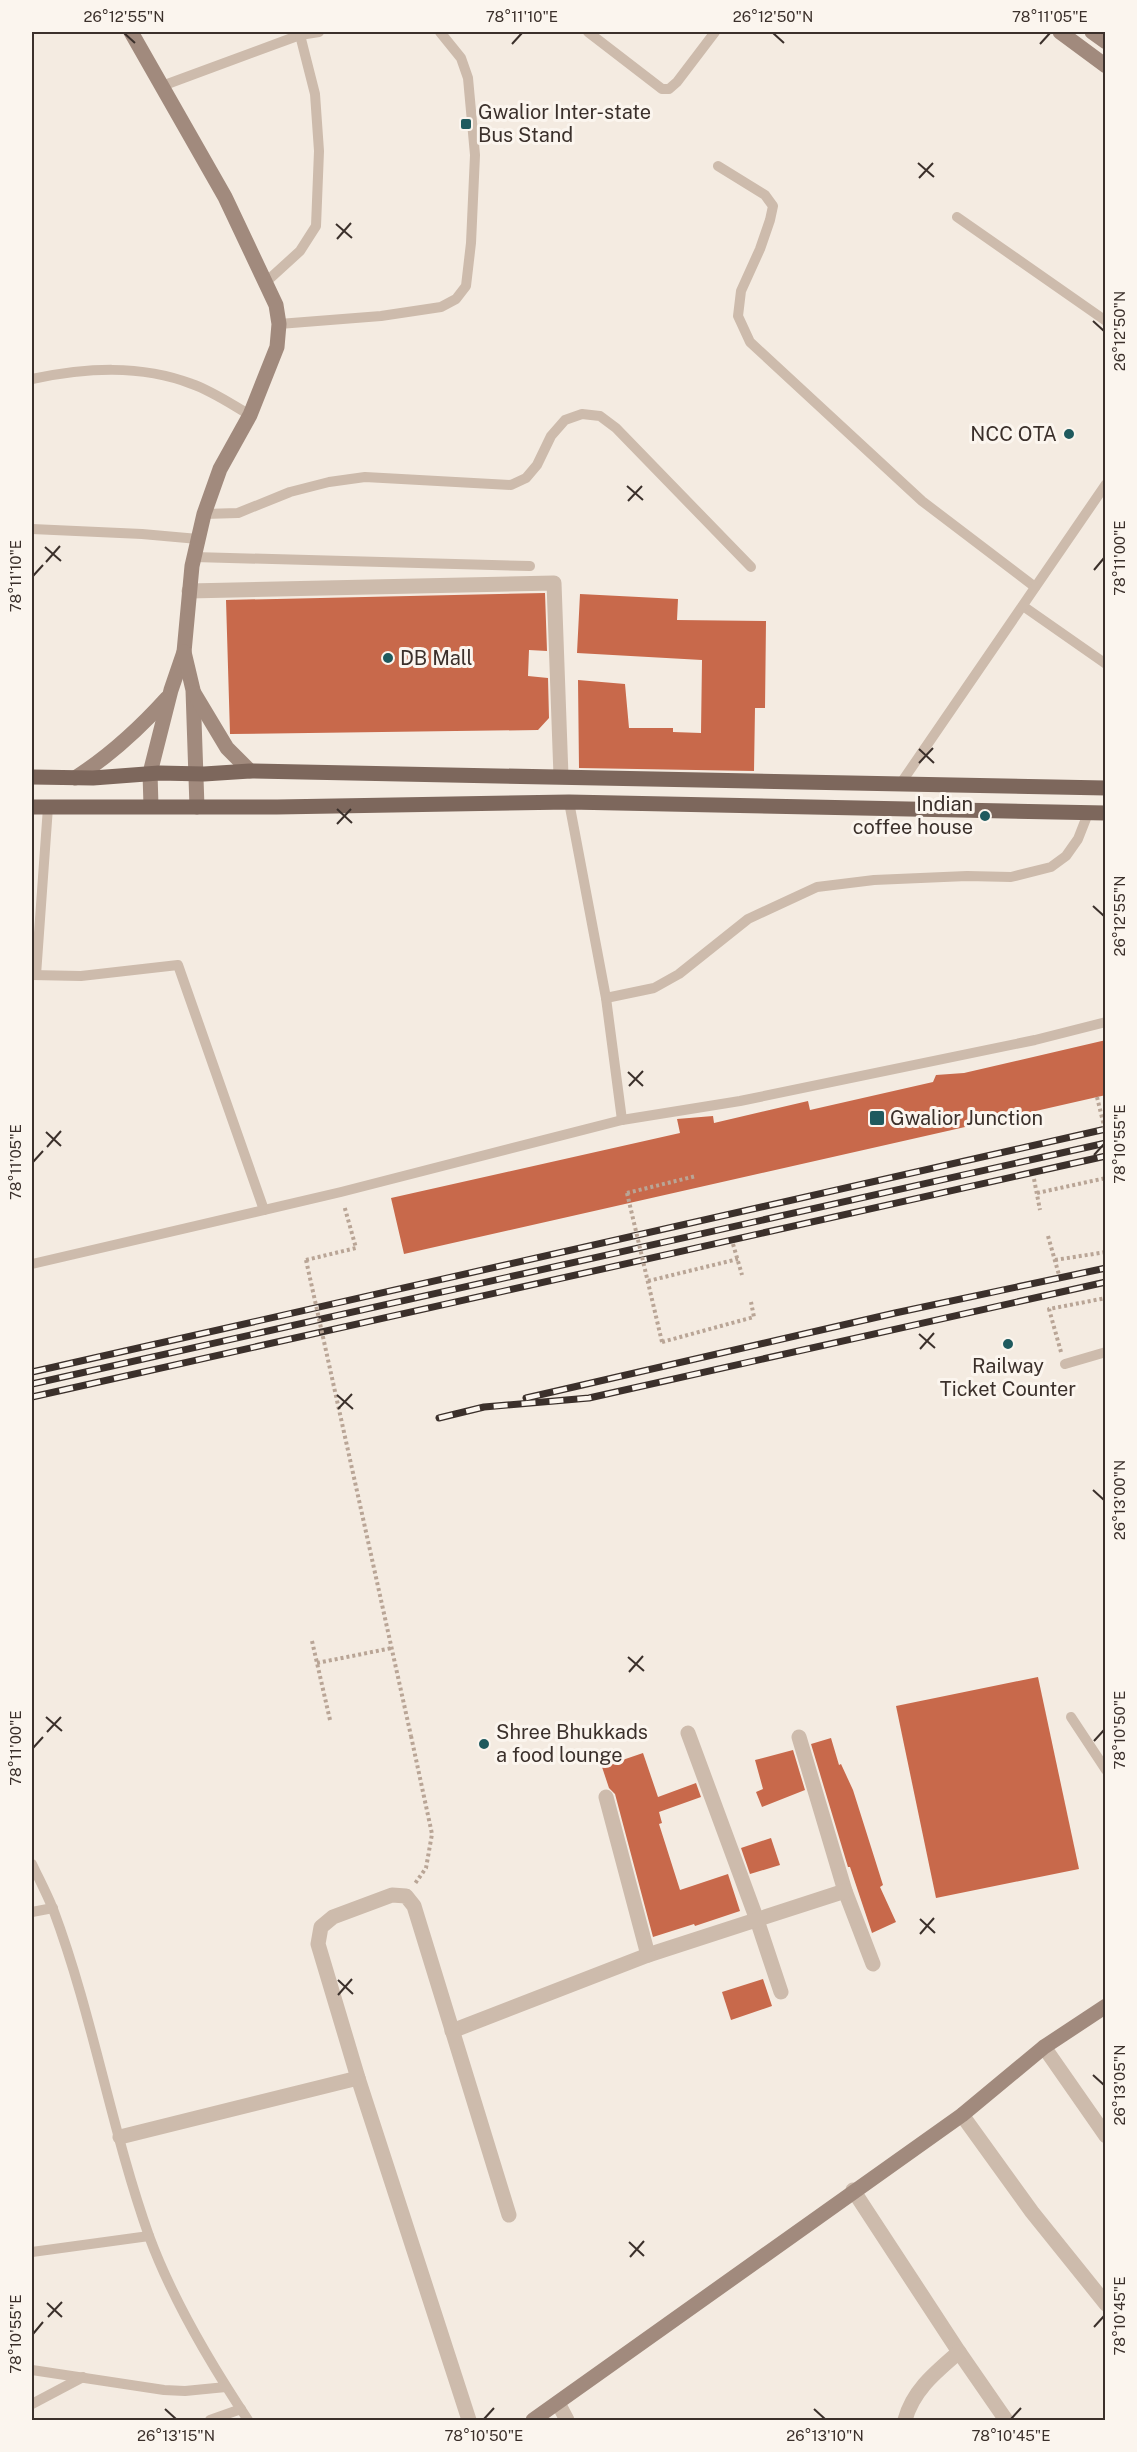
<svg xmlns="http://www.w3.org/2000/svg" width="1137" height="2452" font-family="'Public Sans',sans-serif">
  <style>
    .building { fill: #c8694b }
    .lines { fill: none; stroke-linecap: round; stroke-linejoin: round }
    .path { stroke: #b9a596; stroke-width: 4; stroke-dasharray: 3 3; stroke-linecap: butt }
    .service { stroke: #cdbbac; stroke-width: 10 }
    .minor { stroke: #cdbbac; stroke-width: 15 }
    .secondary { stroke: #a18a7d; stroke-width: 15 }
    .primary { stroke: #7d675c; stroke-width: 15 }
    .rail-casing { stroke: #3b302b; stroke-width: 7 }
    .rail { stroke: #fbf5ee; stroke-width: 4.5; stroke-dasharray: 14; stroke-linecap: butt }
    .path-bridge { stroke: #b9a596; stroke-width: 4; stroke-dasharray: 3 3; stroke-linecap: butt }
    .ticks { fill: none; stroke: #3b302b; stroke-width: 2 }
    .poi-dot { fill: #1f5a5e; stroke: #fbf5ee; stroke-width: 2 }
    .labels { text-anchor: middle; dominant-baseline: central; stroke-width: 6; stroke-linejoin: round; paint-order: stroke }
    .poi-label { font-size: 20px; fill: #3b302b; stroke: #fbf5ee; text-anchor: start }
    .neatline { fill: none; stroke: #3b302b; stroke-width: 2 }
    .ticks-label { font-size: 15px; text-anchor: middle; fill: #3b302b }
  </style>
  <rect width="100%" height="100%" fill="#f4ebe1"/>
  <!-- building -->
  <g class="building">
    <polygon points="545,593 547,651 529,650 528,676 548,678 549,718 538,730 230,734 226,600"/>
    <polygon points="580,594 678,599 677,620 766,621 765,708 755,708 754,771 579,768 578,680 625,684 629,728 673,728 673,732 701,733 702,660 577,653"/>
    <polygon points="1106,1040 1106,1095 404,1254 391,1198 680,1133 677,1119 713,1116 714,1123 808,1101 810,1110 933,1082 936,1075 964,1073"/>
    <polygon points="1038,1677 1079,1869 936,1898 896,1706"/>
    <polygon points="831,1738 839,1765 841,1764 853,1790 883,1885 880,1887 896,1922 872,1933 850,1867 848,1867 811,1744"/>
    <polygon points="793,1750 805,1790 762,1807 756,1792 763,1789 755,1760"/>
    <polygon points="643,1753 658,1797 696,1783 701,1797 659,1812 662,1823 659,1824 680,1890 728,1874 740,1911 695,1926 694,1924 653,1937 615,1794 609,1788 602,1767"/>
    <polygon points="771,1838 780,1865 750,1874 741,1848"/>
    <polygon points="763,1979 772,2006 731,2020 722,1992"/>
  </g>
  <g class="lines">
    <!-- path -->
    <g class="path">
      <polyline points="1034,1179 1040,1210"/>
      <polyline points="627,1193 696,1176"/>
      <polyline points="1037,1193 1106,1178"/>
      <polyline points="1048,1236 1059,1275"/>
      <polyline points="733,1244 742,1275"/>
      <polyline points="306,1260 356,1248 344,1205"/>
      <polyline points="1055,1260 1106,1252"/>
      <polyline points="648,1281 738,1259"/>
      <polyline points="662,1342 754,1317 751,1302"/>
      <polyline points="1061,1352 1049,1309 1106,1298"/>
      <polyline points="312,1641 330,1720"/>
      <polyline points="317,1663 392,1648"/>
      <polyline points="411,1736 432,1834 426,1868 414,1885"/>
    </g>
    <!-- service -->
    <g class="service">
      <polyline points="588,32 662,89 669,89 677,82 715,32"/>
      <polyline points="162,86 300,35 319,32"/>
      <polyline points="718,166 765,195 773,206 770,220 760,249 741,291 738,316 750,342 922,501 1035,587"/>
      <polyline points="957,217 1106,321"/>
      <polyline points="266,282 300,251 316,226 319,151 315,94 300,35"/>
      <polyline points="279,324 381,316 441,307 456,299 466,286 471,243 475,155 468,78 461,58 440,32"/>
      <path d="M32,379c53,-11 108,-15 160,5 20,7 39,20 58,31"/>
      <polyline points="204,514 238,513 290,492 329,482 365,477 511,485 526,478 537,465 551,436 565,420 582,414 600,416 616,428 751,567"/>
      <polyline points="32,529 142,534 198,539"/>
      <polyline points="194,557 530,566"/>
      <polyline points="1023,606 1106,664"/>
      <polyline points="901,783 1106,484"/>
      <polyline points="569,802 606,998 622,1120"/>
      <polyline points="32,975 81,976 178,965 264,1210"/>
      <polyline points="36,975 48,807"/>
      <polyline points="606,998 654,988 679,974 748,919 817,887 874,880 967,876 1011,877 1051,867 1066,856 1078,839 1089,811"/>
      <polyline points="32,1264 341,1192 622,1120 740,1101 1035,1040 1106,1022"/>
      <polyline points="1065,1364 1106,1352"/>
      <polyline points="1071,1717 1106,1770"/>
      <path d="M32,1864c7,15 15,30 21,45 40,107 58,220 96,327 24,65 61,127 99,184"/>
      <polyline points="32,1912 53,1908"/>
      <polyline points="32,2252 149,2236"/>
      <polyline points="32,2370 164,2390 185,2391 226,2387"/>
      <polyline points="32,2404 83,2377"/>
      <polyline points="210,2420 241,2409"/>
    </g>
    <!-- minor -->
    <g class="minor">
      <polyline points="189,591 554,583 561,776"/>
      <polyline points="688,1733 757,1920 781,1992"/>
      <polyline points="799,1737 845,1891 873,1964"/>
      <polyline points="648,1955 845,1891"/>
      <polyline points="452,2031 648,1955 606,1797"/>
      <polyline points="1044,2047 1106,2136"/>
      <polyline points="962,2115 1032,2212 1106,2304"/>
      <polyline points="120,2137 358,2078"/>
      <polyline points="853,2190 959,2352 1006,2420"/>
      <polyline points="558,2403 567,2420"/>
      <polyline points="469,2420 358,2078 318,1944 321,1927 333,1917 392,1895 406,1896 414,1906 509,2215"/>
      <path d="M905,2420c8,-30 31,-48 54,-68"/>
    </g>
    <!-- secondary -->
    <g class="secondary">
      <polyline points="131,32 225,197 276,305 279,324 277,347 250,415 220,469 204,514 192,566 184,652 171,690 150,773 151,806"/>
      <polyline points="1060,32 1106,66"/>
      <polyline points="1092,32 1106,42"/>
      <polyline points="184,652 193,690 197,807"/>
      <polyline points="194,693 227,748 250,771"/>
      <path d="M75,778c36,-23 64,-49 92,-80"/>
      <polyline points="533,2420 962,2115 1044,2047 1106,2006"/>
    </g>
    <!-- primary -->
    <g class="primary">
      <polyline points="32,777 93,778 159,773 204,774 250,771 1106,788"/>
      <polyline points="32,807 277,807 569,802 1106,813"/>
    </g>
    <!-- rail casing -->
    <g class="rail-casing">
      <g id="rail">
        <polyline points="32,1372 1106,1129"/>
        <polyline points="32,1384 1106,1143"/>
        <polyline points="32,1397 1106,1156"/>
        <polyline points="526,1398 895,1313 1106,1268"/>
        <polyline points="439,1418 484,1407 589,1398 1106,1282"/>
      </g>
    </g>
    <!-- rail -->
    <use href="#rail" class="rail"/>
    <!-- path-bridge -->
    <g class="path-bridge">
      <polyline points="1097,1097 1106,1134"/>
      <polyline points="627,1193 662,1342"/>
      <polyline points="306,1260 411,1736"/>
    </g>
  </g>
  <!-- ticks -->
  <path class="ticks" d="M124,33l11,10M773,33l11,10M512,44l10,-11M1040,44l10,-11M918,163l16,14M919,178l14,-15M336,224l16,14M337,239l14,-16M1093,321l11,10M627,486l16,14M628,501l14,-15M45,547l16,14M46,562l14,-16M1094,570l10,-12M33,576l10,-11M919,749l15,14M919,763l14,-15M337,809l15,14M337,824l14,-15M1093,906l11,10M628,1072l15,14M629,1086l14,-15M46,1132l15,14M47,1147l14,-16M1094,1155l10,-11M33,1162l10,-11M919,1334l16,14M920,1349l14,-16M337,1395l16,14M338,1409l14,-15M1093,1490l11,10M628,1657l16,14M629,1672l14,-16M46,1717l16,14M47,1732l14,-15M1094,1741l10,-11M33,1748l10,-11M920,1919l15,14M920,1934l14,-16M338,1980l15,14M338,1995l14,-16M1093,2075l11,10M629,2242l15,14M630,2257l14,-16M47,2303l15,14M48,2317l14,-15M1094,2327l10,-11M33,2334l10,-12M165,2409l11,10M814,2409l11,10M484,2419l10,-11M1011,2419l10,-11"/>
  <!-- markers -->
  <g class="poi-dot">
    <rect x="460" y="118" width="12" height="12" rx="3"/>
    <circle cx="1069" cy="434" r="6"/>
    <circle cx="388" cy="658" r="6"/>
    <circle cx="985" cy="816" r="6"/>
    <rect x="869" y="1110" width="16" height="16" rx="3"/>
    <circle cx="1008" cy="1344" r="6"/>
    <circle cx="484" cy="1744" r="6"/>
  </g>
  <g class="labels">
    <!-- poi labels -->
    <g class="poi-label">
      <text x="478" y="112">Gwalior Inter-state<tspan x="478" dy="23">Bus Stand</tspan></text>
      <text x="1057" y="434" text-anchor="end">NCC OTA</text>
      <text x="400" y="658">DB Mall</text>
      <text x="973" y="804" text-anchor="end">Indian<tspan x="973" dy="23">coffee house</tspan></text>
      <text x="890" y="1118">Gwalior Junction</text>
      <text x="1008" y="1366" text-anchor="middle">Railway<tspan x="1008" dy="23">Ticket Counter</tspan></text>
      <text x="496" y="1732">Shree Bhukkads<tspan x="496" dy="23">a food lounge</tspan></text>
    </g>
  </g>
  <!-- border -->
  <rect width="1137" height="2452" fill="none" stroke="#fbf5ee" stroke-width="66"/>
  <rect x="33" y="33" width="1071" height="2386" class="neatline"/>
  <g class="ticks-label">
    <text x="124" y="22">26°12'55"N</text>
    <text x="522" y="22">78°11'10"E</text>
    <text x="773" y="22">26°12'50"N</text>
    <text x="1050" y="22">78°11'05"E</text>
    <text transform="translate(1120 331) rotate(-90)" y="5">26°12'50"N</text>
    <text transform="translate(1120 558) rotate(-90)" y="5">78°11'00"E</text>
    <text transform="translate(16 576) rotate(-90)" y="5">78°11'10"E</text>
    <text transform="translate(1120 916) rotate(-90)" y="5">26°12'55"N</text>
    <text transform="translate(1120 1144) rotate(-90)" y="5">78°10'55"E</text>
    <text transform="translate(16 1162) rotate(-90)" y="5">78°11'05"E</text>
    <text transform="translate(1120 1500) rotate(-90)" y="5">26°13'00"N</text>
    <text transform="translate(1120 1730) rotate(-90)" y="5">78°10'50"E</text>
    <text transform="translate(16 1748) rotate(-90)" y="5">78°11'00"E</text>
    <text transform="translate(1120 2085) rotate(-90)" y="5">26°13'05"N</text>
    <text transform="translate(1120 2316) rotate(-90)" y="5">78°10'45"E</text>
    <text transform="translate(16 2334) rotate(-90)" y="5">78°10'55"E</text>
    <text x="176" y="2441">26°13'15"N</text>
    <text x="484" y="2441">78°10'50"E</text>
    <text x="825" y="2441">26°13'10"N</text>
    <text x="1011" y="2441">78°10'45"E</text>
  </g>
</svg>
